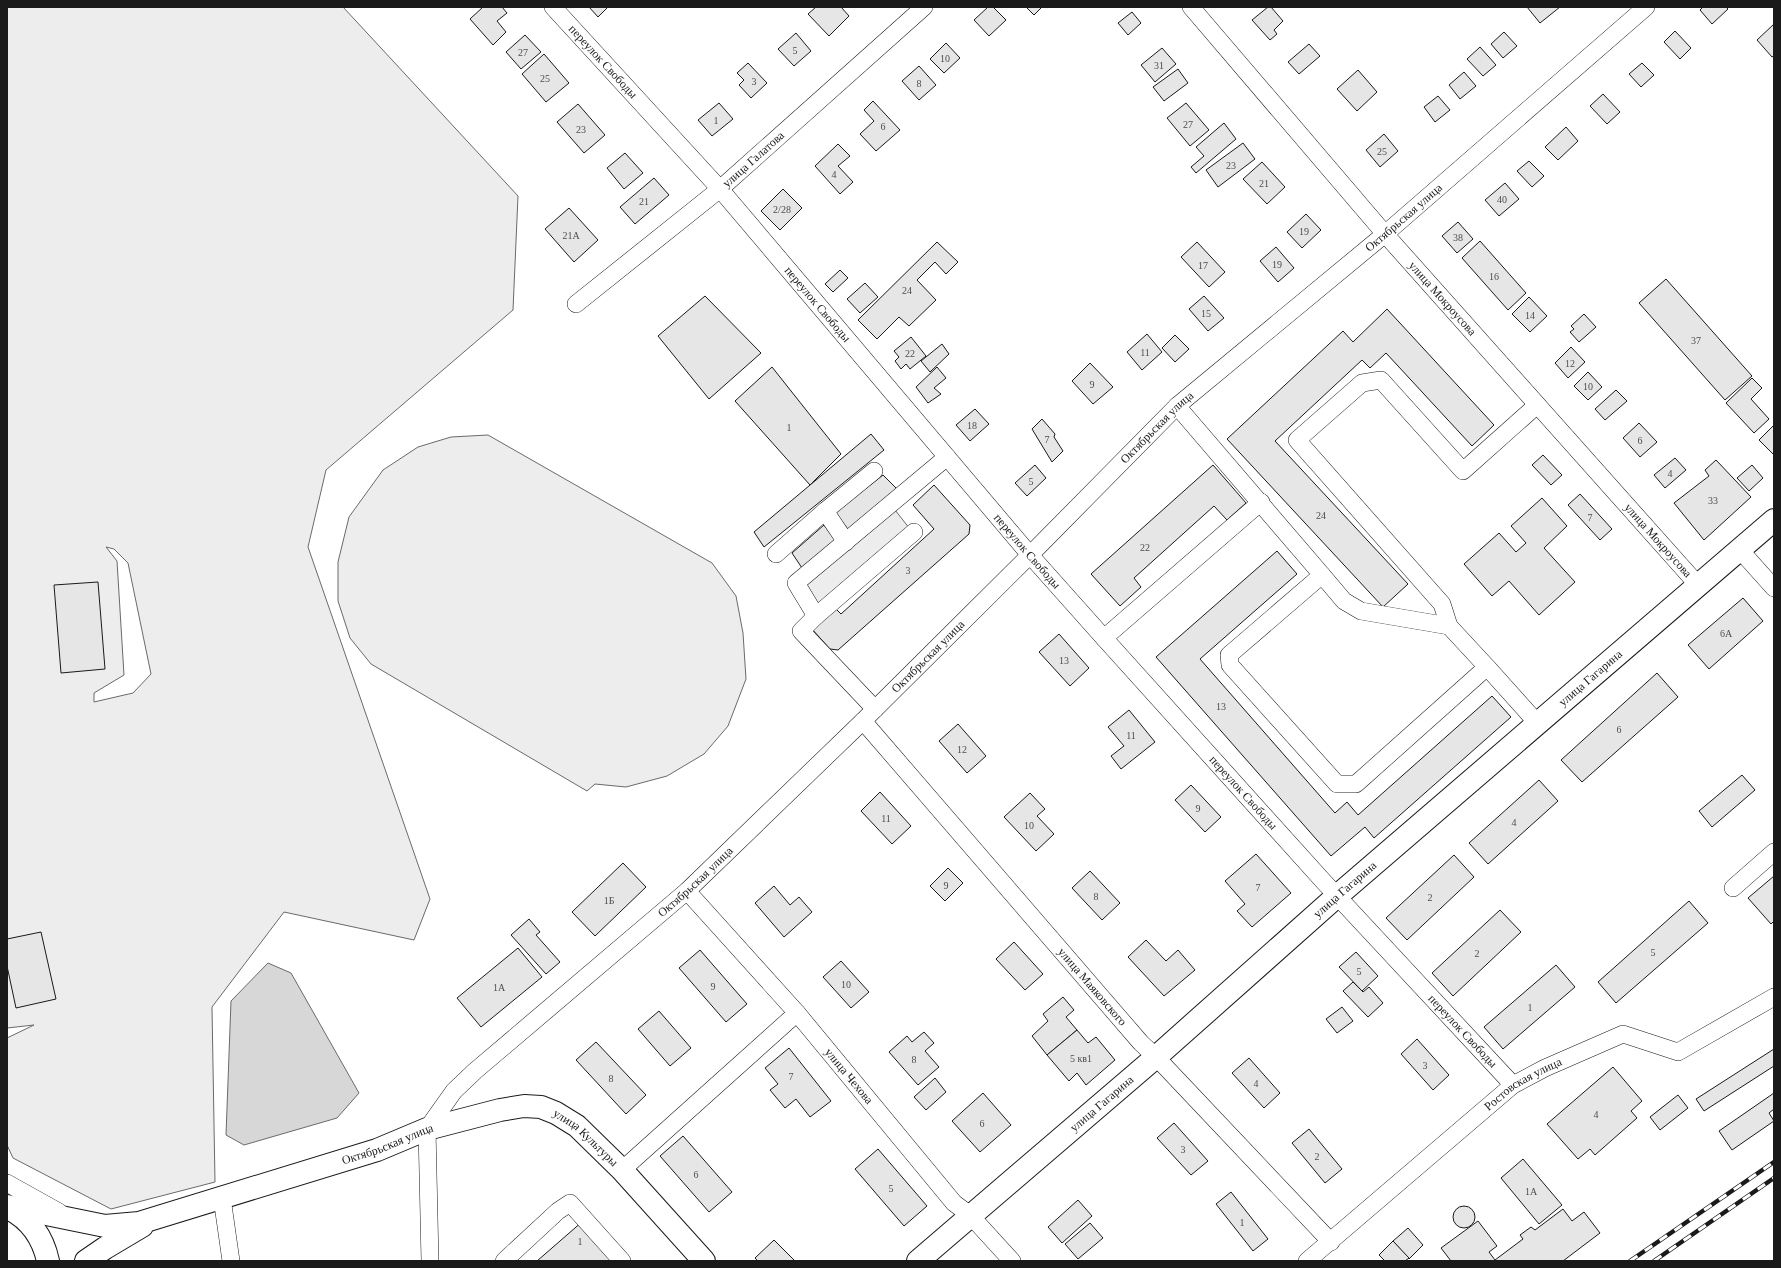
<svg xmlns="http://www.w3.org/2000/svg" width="1781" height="1268" font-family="Georgia,serif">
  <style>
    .green { fill: #ededed; stroke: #6a6a6a; fill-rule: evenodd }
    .water { fill: #d7d7d7; stroke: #6a6a6a }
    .building { fill: #e6e6e6; stroke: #1a1a1a }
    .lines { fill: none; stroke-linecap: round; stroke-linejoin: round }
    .minor-casing { stroke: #1a1a1a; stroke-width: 18 }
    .major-casing { stroke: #1a1a1a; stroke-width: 24 }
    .minor { stroke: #fff; stroke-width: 17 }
    .major { stroke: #fff; stroke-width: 22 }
    .rail-casing { stroke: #1a1a1a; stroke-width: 4.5 }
    .rail { stroke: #fff; stroke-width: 3; stroke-dasharray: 9; stroke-linecap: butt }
    .labels { text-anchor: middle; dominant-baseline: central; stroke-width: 3; stroke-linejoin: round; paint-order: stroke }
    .number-label { font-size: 10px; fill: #4d4d4d }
    .street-label { font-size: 12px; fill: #1a1a1a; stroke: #fff }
  </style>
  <rect width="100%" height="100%" fill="#fff"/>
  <!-- green -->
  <g class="green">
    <path d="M7,7h336l175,189 -5,114 -187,160 -18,77 122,352 -16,41 -130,-28 -72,95 3,175 -104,27 -98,-51 -6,-13v-107l27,-13 -27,3zM106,547l8,2 14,14 23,111 -18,19 -39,9v-9l30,-18 -7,-114z"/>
    <polygon points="488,435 712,563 736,596 743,633 746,679 728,726 704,754 667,776 626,787 595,784 587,791 371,664 350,638 338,601 338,562 349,517 383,470 418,447 451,437"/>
    <polygon points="895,510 910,529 815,608 801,585"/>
  </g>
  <!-- water -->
  <polygon class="water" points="268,963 291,973 359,1093 337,1118 244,1145 226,1135 231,1001"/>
  <!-- building -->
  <g class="building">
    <polygon points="483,7 502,7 507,13 497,21 506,32 493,45 470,19"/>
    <polygon points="589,7 608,7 598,17"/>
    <polygon points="816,7 841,7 849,16 829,36 808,14"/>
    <polygon points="988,7 993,7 1006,20 989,36 974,20"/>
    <polygon points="1026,7 1042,7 1034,15"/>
    <polygon points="1268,7 1271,7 1283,21 1274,30 1277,34 1270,40 1252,20"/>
    <polygon points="1527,7 1560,7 1540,23"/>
    <polygon points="1703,7 1726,7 1728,9 1712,24 1700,10"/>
    <polygon points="1132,12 1141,23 1128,35 1118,23"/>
    <polygon points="1774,24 1774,56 1772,57 1757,40"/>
    <polygon points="1675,31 1691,48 1680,59 1664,42"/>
    <polygon points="1504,32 1517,46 1503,58 1491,44"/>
    <polygon points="796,33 811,51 794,66 778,49"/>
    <polygon points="525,35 541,52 521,69 506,52"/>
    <polygon points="946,43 960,58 944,73 930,59"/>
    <polygon points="1309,44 1320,56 1299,74 1288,62"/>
    <polygon points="1480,47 1496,65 1483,76 1467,59"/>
    <polygon points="1162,48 1176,64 1155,82 1141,65"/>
    <polygon points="544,54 569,83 546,102 522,74"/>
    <polygon points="748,63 767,83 751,98 739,85 744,80 737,73"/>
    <polygon points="1642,63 1654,75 1641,87 1629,74"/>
    <polygon points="919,66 936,85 919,100 902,81"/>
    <polygon points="1178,69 1188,83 1164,101 1153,87"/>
    <polygon points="1358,70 1377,92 1357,111 1337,89"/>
    <polygon points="1464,72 1476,86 1460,99 1449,85"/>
    <polygon points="1603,94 1620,112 1607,124 1590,106"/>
    <polygon points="1438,96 1450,110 1435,122 1424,107"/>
    <polygon points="873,101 900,130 876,151 860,134 874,121 864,110"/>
    <polygon points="719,103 733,119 712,136 698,120"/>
    <polygon points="1186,103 1209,130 1190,146 1167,118"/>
    <polygon points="578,104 605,135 584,153 557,122"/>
    <polygon points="1224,123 1236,139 1196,173 1191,167 1204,156 1196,147"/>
    <polygon points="1566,127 1578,141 1558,160 1545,147"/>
    <polygon points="1384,134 1398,151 1380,167 1366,150"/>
    <polygon points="1243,143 1255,159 1218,187 1206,170"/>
    <polygon points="838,144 850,156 838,166 853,182 840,194 815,166"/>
    <polygon points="625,153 643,173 624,189 607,168"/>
    <polygon points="1529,161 1544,176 1532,187 1517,171"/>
    <polygon points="1262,162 1285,187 1267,204 1243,179"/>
    <polygon points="654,178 669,195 635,224 620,207"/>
    <polygon points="1505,183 1519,199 1499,216 1485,200"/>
    <polygon points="783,189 802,208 780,230 761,211"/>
    <polygon points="569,208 598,240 574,262 545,229"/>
    <polygon points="1306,214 1321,230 1302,248 1287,232"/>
    <polygon points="1458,222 1473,239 1457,253 1442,236"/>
    <polygon points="1480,241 1526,293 1508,310 1462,258"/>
    <polygon points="937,242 958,262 946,274 935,262 917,280 936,300 909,326 899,317 877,339 858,320"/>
    <polygon points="1197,242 1225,272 1209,287 1181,257"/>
    <polygon points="1276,247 1294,268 1278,282 1260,261"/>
    <polygon points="840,270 848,278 833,292 825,284"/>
    <polygon points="1666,279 1752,376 1725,400 1639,303"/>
    <polygon points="865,283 878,297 860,313 847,299"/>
    <polygon points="705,296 761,353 709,399 658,336"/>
    <polygon points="1204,296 1224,318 1208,331 1189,309"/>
    <polygon points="1529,297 1547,316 1530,332 1512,314"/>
    <polygon points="1387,309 1494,425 1472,446 1386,353 1370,368 1362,360 1275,441 1408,584 1383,607 1227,439 1343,331 1353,342"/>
    <polygon points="1584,314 1596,327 1579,342 1570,332 1574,329 1571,326"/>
    <polygon points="1147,334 1162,352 1142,370 1127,352"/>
    <polygon points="1175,335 1189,349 1175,362 1162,348"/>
    <polygon points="911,337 926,356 910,369 906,364 901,369 895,361 899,357 894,351"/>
    <polygon points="942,344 949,354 930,372 921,361"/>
    <polygon points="1571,347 1585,362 1568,378 1555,363"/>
    <polygon points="1090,363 1113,387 1093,404 1072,381"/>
    <polygon points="772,367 841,454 810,485 735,401"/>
    <polygon points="937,367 946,378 934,388 941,394 928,403 916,387"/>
    <polygon points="1588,372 1602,387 1588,400 1574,386"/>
    <polygon points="1752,378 1762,388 1751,399 1769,419 1754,433 1726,403"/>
    <polygon points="1616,390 1627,401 1605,420 1595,409"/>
    <polygon points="975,409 989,424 970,441 956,425"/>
    <polygon points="1042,419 1055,434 1054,437 1063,451 1052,462 1032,429"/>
    <polygon points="1639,423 1657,442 1640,457 1623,438"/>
    <polygon points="1774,425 1774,455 1759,440"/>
    <polygon points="871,434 884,450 764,547 754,532"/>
    <polygon points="1543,455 1562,475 1551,485 1532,465"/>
    <polygon points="1675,458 1686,470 1665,488 1654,475"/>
    <polygon points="1716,460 1751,497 1704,540 1674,503 1709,476 1705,470"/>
    <polygon points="1035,465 1046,478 1027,496 1015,483"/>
    <polygon points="1213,465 1246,503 1227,520 1214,506 1134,578 1141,587 1120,606 1091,574"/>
    <polygon points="1752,465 1763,478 1749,491 1737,478"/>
    <polygon points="883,475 897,489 850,532 835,512"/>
    <polygon points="934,485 970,525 969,534 838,650 830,649 811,628 834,607 841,614 934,529 913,505"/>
    <polygon points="1580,494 1612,529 1600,540 1568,505"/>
    <polygon points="1542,498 1567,526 1544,548 1575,582 1539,615 1509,581 1492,596 1464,564 1499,533 1516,552 1526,543 1511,526"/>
    <polygon points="824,525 837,543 804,571 792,553"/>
    <polygon points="1277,551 1297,574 1200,659 1335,813 1347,802 1358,815 1492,696 1511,717 1374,838 1365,827 1331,856 1156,657"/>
    <polygon points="98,582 105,669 61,673 54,585"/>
    <polygon points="1743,598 1763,621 1709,669 1688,645"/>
    <polygon points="1059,634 1089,668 1070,686 1039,652"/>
    <polygon points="1657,673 1678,697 1582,782 1561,760"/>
    <polygon points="1129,710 1155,742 1121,769 1111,756 1124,746 1108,727"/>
    <polygon points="958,724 986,756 967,773 939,741"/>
    <polygon points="1742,775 1755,790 1712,827 1699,811"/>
    <polygon points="1539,780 1558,801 1488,864 1469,843"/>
    <polygon points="1191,785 1221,817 1205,832 1175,800"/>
    <polygon points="880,792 911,826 892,844 861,811"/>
    <polygon points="1030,793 1045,809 1037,816 1054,834 1036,851 1004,817"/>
    <polygon points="1256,854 1291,893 1252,927 1237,911 1245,904 1225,881"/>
    <polygon points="1454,855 1474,877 1407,940 1386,918"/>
    <polygon points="623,863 646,887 595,936 572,912"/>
    <polygon points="948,868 963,883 945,901 930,886"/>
    <polygon points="1090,871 1120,903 1102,920 1072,888"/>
    <polygon points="1774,876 1774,921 1771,924 1748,898"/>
    <polygon points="774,886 790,905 799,897 812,912 784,937 755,903"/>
    <polygon points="1689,901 1708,923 1616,1003 1598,982"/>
    <polygon points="1500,910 1521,932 1453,996 1432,973"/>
    <polygon points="529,919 540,932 536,935 560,962 546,974 511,935"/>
    <polygon points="41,932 56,999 16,1008 7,966 7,939"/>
    <polygon points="1146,940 1166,961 1178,950 1195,970 1164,996 1128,957"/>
    <polygon points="1014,942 1043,974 1025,990 996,959"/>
    <polygon points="518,948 542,977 481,1027 457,998"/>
    <polygon points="700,950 747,1004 726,1022 679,968"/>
    <polygon points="1356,952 1378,976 1362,991 1339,967"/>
    <polygon points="841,961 869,992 851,1008 823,977"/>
    <polygon points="1556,965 1575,987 1503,1049 1484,1027"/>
    <polygon points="1353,982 1363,992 1369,987 1383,1003 1368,1017 1343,991"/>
    <polygon points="1063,997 1074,1010 1066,1017 1077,1030 1047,1055 1032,1036 1048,1021 1043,1014"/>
    <polygon points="1342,1007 1353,1021 1337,1033 1326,1019"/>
    <polygon points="659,1011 691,1048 670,1066 638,1029"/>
    <polygon points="1077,1030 1088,1043 1096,1037 1115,1060 1086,1085 1077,1073 1069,1081 1047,1055"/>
    <polygon points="924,1032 934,1043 925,1051 939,1067 918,1085 889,1052 907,1036 912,1042"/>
    <polygon points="1417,1039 1449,1075 1433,1090 1401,1054"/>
    <polygon points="596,1042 646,1095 626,1114 576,1060"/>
    <polygon points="789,1048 831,1101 810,1117 796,1099 785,1108 770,1090 778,1084 765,1068"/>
    <polygon points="1774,1049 1774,1066 1704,1111 1696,1099"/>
    <polygon points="1249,1058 1280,1093 1264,1108 1232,1073"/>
    <polygon points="1613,1067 1642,1101 1631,1111 1637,1118 1595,1155 1590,1149 1578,1159 1547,1124"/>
    <polygon points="935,1078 946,1092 926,1110 914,1097"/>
    <polygon points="983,1093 1011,1125 980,1152 952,1121"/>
    <polygon points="1774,1093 1774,1109 1769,1113 1774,1121 1732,1150 1719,1131"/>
    <polygon points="1678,1095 1688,1108 1660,1130 1650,1117"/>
    <polygon points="1174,1123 1208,1161 1191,1175 1157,1138"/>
    <polygon points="1309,1129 1342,1169 1325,1183 1292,1143"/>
    <polygon points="683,1136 732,1192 709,1212 660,1156"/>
    <polygon points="878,1149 927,1206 904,1226 855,1169"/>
    <polygon points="1523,1159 1562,1205 1539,1224 1501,1178"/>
    <polygon points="1231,1192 1268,1239 1253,1251 1216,1204"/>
    <polygon points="1078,1200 1092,1216 1062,1243 1048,1227"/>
    <circle cx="1464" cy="1217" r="11"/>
    <polygon points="1563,1209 1572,1221 1584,1212 1600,1233 1563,1261 1451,1261 1441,1248 1478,1221 1497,1246 1489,1252 1495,1260 1523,1239 1520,1235 1531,1227 1535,1230"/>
    <polygon points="583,1221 618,1261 537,1261"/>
    <polygon points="1090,1223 1103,1238 1078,1259 1065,1244"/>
    <polygon points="1408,1228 1423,1245 1409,1259 1393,1241"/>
    <polygon points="774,1240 795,1261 758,1261 755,1258"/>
    <polygon points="1393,1241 1409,1258 1405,1261 1385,1261 1379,1255"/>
  </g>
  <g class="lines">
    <!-- minor casing -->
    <g class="minor-casing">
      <g id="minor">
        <path id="s1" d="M553,7l167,182 310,366 74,83 220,244 189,203"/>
        <path id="s2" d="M1191,7l194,227 313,351"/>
        <path id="s3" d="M576,304l144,-115 204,-182"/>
        <polyline points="1177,406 1322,575"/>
        <polyline points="846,542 825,511 874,471"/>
        <polyline points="1740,550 1774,588"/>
        <polyline points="776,554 825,511"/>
        <polyline points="816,616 914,532"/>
        <polyline points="1449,626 1442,604 1297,440 1362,383 1381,380 1463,471 1537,405"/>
        <polyline points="1104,638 1261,502"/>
        <polyline points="1487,667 1449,626 1361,611 1344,601 1322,575 1229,655 1230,665 1337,784 1356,784 1487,667 1538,724"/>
        <polyline points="875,709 801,631 816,616 796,583 947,457"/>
        <path id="s4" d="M863,721l278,322 15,14 175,185"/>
        <polyline points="1733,888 1774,852"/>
        <path id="s5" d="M687,891l110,122 157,190 16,12 42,46"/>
        <polyline points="622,1170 797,1013"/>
        <polyline points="7,1183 59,1212"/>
        <polyline points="222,1198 231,1261"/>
        <path id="s6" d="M430,1261l-3,-132 27,-38 21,-20 212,-180 176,-170 167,-166 147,-149 208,-172 261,-227"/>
        <polyline points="504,1261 558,1211 570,1203 622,1261"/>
        <path id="s7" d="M1307,1261l206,-176 32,-17 78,-34 55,18 96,-55"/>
      </g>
    </g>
    <!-- major casing -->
    <g class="major-casing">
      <g id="major">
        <path id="s8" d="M7,1206l98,20 34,-3 238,-73 50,-21 73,-19 24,-4 17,1 15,6 21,13 45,44 82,91"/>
        <path d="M10,1209c21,11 33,29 38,52"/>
        <polyline points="86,1261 105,1248 142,1226"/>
        <path id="s9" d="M918,1261l238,-204 181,-161 437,-376"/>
      </g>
    </g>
    <!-- minor -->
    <use href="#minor" class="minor"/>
    <!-- major -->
    <use href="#major" class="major"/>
    <!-- rail casing -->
    <g class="rail-casing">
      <g id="rail">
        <polyline points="1630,1261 1774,1162"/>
        <polyline points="1654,1261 1774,1178"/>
      </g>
    </g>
    <!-- rail -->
    <use href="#rail" class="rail"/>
  </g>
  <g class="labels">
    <!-- number labels -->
    <g class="number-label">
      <text x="795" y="50">5</text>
      <text x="523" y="52">27</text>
      <text x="945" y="58">10</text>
      <text x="1159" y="65">31</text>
      <text x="545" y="78">25</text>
      <text x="754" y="81">3</text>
      <text x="919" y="83">8</text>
      <text x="716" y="120">1</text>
      <text x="1188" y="124">27</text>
      <text x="883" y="126">6</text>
      <text x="581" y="129">23</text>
      <text x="1382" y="151">25</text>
      <text x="1231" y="165">23</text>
      <text x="834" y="174">4</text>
      <text x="1264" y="183">21</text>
      <text x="1502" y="199">40</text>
      <text x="644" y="201">21</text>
      <text x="782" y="209">2/28</text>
      <text x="1304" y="231">19</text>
      <text x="571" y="235">21А</text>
      <text x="1458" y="237">38</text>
      <text x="1277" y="264">19</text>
      <text x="1203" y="265">17</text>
      <text x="1494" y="276">16</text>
      <text x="907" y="290">24</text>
      <text x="1206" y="313">15</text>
      <text x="1530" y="315">14</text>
      <text x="1696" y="340">37</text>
      <text x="1145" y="352">11</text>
      <text x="910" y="353">22</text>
      <text x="1570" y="363">12</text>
      <text x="1092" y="384">9</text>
      <text x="1588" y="386">10</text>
      <text x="972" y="425">18</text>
      <text x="789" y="427">1</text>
      <text x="1047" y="439">7</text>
      <text x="1640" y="440">6</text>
      <text x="1670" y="473">4</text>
      <text x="1031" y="481">5</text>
      <text x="1713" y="500">33</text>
      <text x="1321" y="515">24</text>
      <text x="1590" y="517">7</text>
      <text x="1145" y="547">22</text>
      <text x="908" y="570">3</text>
      <text x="1726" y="633">6А</text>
      <text x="1064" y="660">13</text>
      <text x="1221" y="706">13</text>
      <text x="1619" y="729">6</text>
      <text x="1131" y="735">11</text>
      <text x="962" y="749">12</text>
      <text x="1198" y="808">9</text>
      <text x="886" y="818">11</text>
      <text x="1514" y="822">4</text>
      <text x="1029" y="825">10</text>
      <text x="946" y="885">9</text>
      <text x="1258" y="887">7</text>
      <text x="1096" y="896">8</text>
      <text x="1430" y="897">2</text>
      <text x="609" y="900">1Б</text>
      <text x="1653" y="952">5</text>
      <text x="1477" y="953">2</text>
      <text x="1359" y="971">5</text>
      <text x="846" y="984">10</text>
      <text x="713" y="986">9</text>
      <text x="499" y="987">1А</text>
      <text x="1530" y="1007">1</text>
      <text x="1081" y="1058">5 кв1</text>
      <text x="914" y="1059">8</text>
      <text x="1425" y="1065">3</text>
      <text x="791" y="1076">7</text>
      <text x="611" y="1078">8</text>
      <text x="1256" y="1083">4</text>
      <text x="1596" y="1114">4</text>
      <text x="982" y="1123">6</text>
      <text x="1183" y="1149">3</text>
      <text x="1317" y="1156">2</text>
      <text x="696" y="1174">6</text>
      <text x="891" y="1188">5</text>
      <text x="1531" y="1191">1А</text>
      <text x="1242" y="1222">1</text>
      <text x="580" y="1241">1</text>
    </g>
    <!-- street labels -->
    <g class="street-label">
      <text stroke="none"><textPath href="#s1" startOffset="74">переулок Свободы</textPath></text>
      <text stroke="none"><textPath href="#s3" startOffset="229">улица Галатова</textPath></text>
      <text stroke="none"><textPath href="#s6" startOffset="1470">Октябрьская улица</textPath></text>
      <text stroke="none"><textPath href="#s2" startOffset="385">улица Мокроусова</textPath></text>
      <text stroke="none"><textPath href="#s1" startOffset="398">переулок Свободы</textPath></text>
      <text stroke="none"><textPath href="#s6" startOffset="1146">Октябрьская улица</textPath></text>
      <text stroke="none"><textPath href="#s2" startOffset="709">улица Мокроусова</textPath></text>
      <text stroke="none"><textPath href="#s1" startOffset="722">переулок Свободы</textPath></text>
      <text stroke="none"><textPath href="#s6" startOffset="822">Октябрьская улица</textPath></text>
      <text stroke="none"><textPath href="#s9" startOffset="890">улица Гагарина</textPath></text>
      <text stroke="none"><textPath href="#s1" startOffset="1046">переулок Свободы</textPath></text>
      <text stroke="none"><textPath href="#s6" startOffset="498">Октябрьская улица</textPath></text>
      <text stroke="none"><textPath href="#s9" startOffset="566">улица Гагарина</textPath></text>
      <text stroke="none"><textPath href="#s4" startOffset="351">улица Маяковского</textPath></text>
      <text stroke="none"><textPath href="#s1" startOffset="1370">переулок Свободы</textPath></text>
      <text stroke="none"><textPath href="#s5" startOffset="246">улица Чехова</textPath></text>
      <text stroke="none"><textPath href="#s7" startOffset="280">Ростовская улица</textPath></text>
      <text stroke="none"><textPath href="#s9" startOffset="242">улица Гагарина</textPath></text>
      <text stroke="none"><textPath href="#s8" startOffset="609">улица Культуры</textPath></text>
      <text stroke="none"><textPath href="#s8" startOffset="395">Октябрьская улица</textPath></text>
    </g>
  </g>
  <!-- border -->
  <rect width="1781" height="1268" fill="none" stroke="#1a1a1a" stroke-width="16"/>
</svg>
